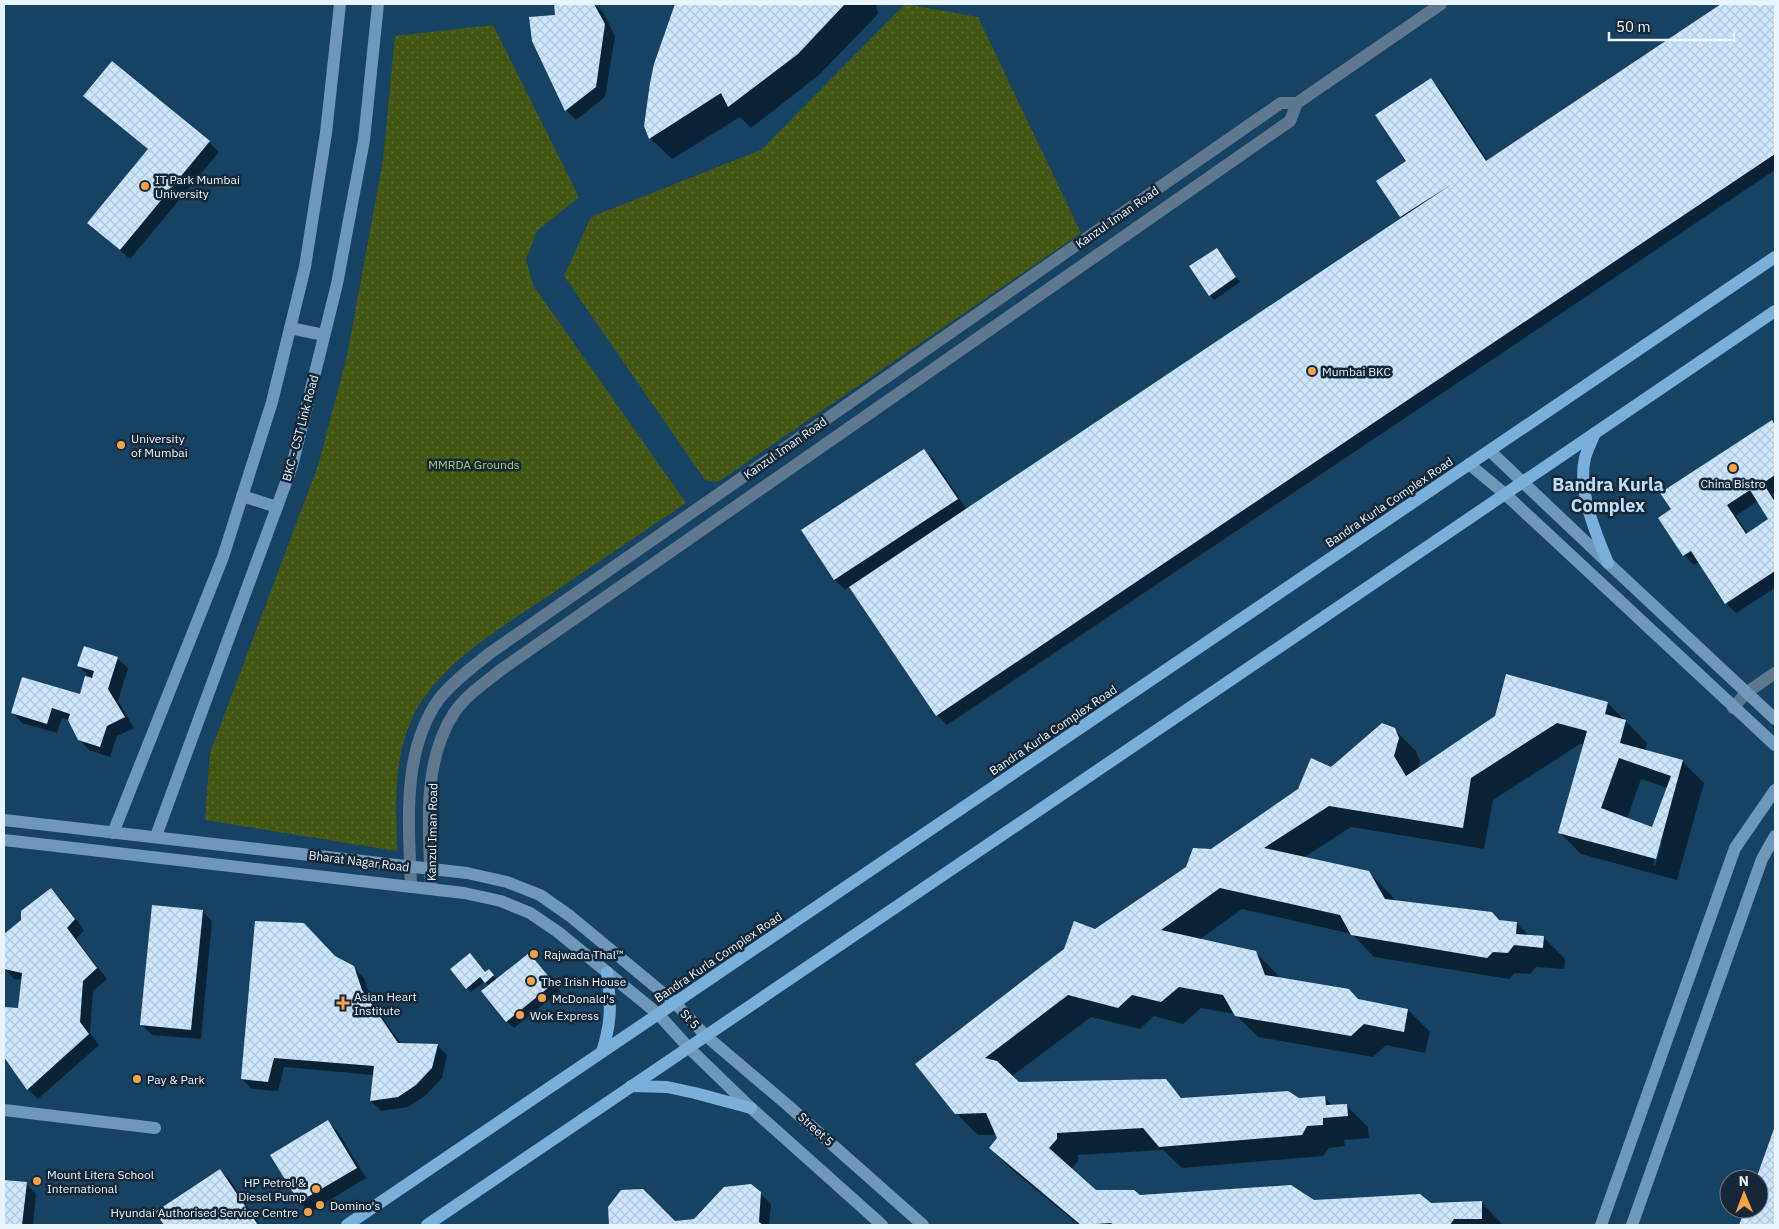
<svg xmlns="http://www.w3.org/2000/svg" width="1779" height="1229" font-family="'IBM Plex Sans',sans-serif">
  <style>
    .park { fill: url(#park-dots) }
    .shadow { fill: #0007; fill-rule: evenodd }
    .building { fill: url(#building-cross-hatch); fill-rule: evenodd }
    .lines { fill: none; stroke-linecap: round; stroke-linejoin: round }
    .street { stroke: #5f788e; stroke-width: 12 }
    .secondary { stroke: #6e97ba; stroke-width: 12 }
    .primary { stroke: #79afdb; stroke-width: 12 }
    .poi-dot { fill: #f6a248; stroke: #162837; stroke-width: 2 }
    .labels { text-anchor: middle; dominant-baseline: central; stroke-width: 5; stroke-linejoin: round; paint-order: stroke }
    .poi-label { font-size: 12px; fill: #eaf4fc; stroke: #162837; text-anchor: start }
    .street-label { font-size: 12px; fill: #eaf4fc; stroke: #162837 }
    .park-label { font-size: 12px; fill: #adcd6b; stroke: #162837 }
    .district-label { font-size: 18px; font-weight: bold; fill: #c2def6; stroke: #162837 }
  </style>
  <defs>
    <pattern id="park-dots" width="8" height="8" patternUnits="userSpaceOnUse" patternTransform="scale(1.25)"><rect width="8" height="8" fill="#435613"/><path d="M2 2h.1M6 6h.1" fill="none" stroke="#5e6f36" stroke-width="1.8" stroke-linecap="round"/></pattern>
    <pattern id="building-cross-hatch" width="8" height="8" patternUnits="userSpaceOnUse" patternTransform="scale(1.25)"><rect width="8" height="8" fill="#cde6fc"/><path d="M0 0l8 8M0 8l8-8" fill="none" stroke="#b2c7d9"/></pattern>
  </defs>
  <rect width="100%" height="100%" fill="#164364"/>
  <!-- park -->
  <g class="park">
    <polygon points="905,4 978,17 1081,233 718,482 705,480 564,276 591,217 761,150"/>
    <path d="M493,25l86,172 -42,34 -11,28 7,26 153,218c-42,28 -84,57 -126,85 -52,36 -124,74 -150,135 -17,40 -14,86 -13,128l-192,-31 5,-67 108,-287 29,-110 36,-196 12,-124z"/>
  </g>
  <!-- shadow -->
  <g class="shadow">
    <polygon points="556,4 594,4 603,12 615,36 605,97 576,120 566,110"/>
    <polygon points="676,4 876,4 878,14 819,75 751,128 740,117 672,159 650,138"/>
    <polygon points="1723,4 1775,4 1775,170 947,725 937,715 850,586 845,590 835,580 802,530 924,450 934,460 967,510 1403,218 1401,216 1408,162 1430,80 1441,90 1488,161"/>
    <polygon points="85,96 209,142 219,152 130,259 88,223 149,150"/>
    <polygon points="1217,250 1240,282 1214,300 1210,295"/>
    <path d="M1772,421l3,4v67l-3,2 3,4v90l-39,25 -10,-10 -27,-41 -5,3 -10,-10 -11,-46zM1758,501l12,18 -22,15 -12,-18z"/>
    <polygon points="117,658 128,668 118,701 134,728 117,736 110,757 89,750 79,739 69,720 62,718 57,733 22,723 12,712 81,696 92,680 79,666"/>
    <path d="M1608,703l39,40 -2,8 37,10 22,22 -27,97 -96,-26 -22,-22 26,-87 -5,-1 -87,56 -9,49 -133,-22 -48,31 66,15 22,22 4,6 104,20 17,2 14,13 13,1 22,22 -1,10 -28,-2 -6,7 -15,-1 -6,6 -135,-22 -22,-23 -110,-25 -43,31 56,12 22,22 2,5 80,21 49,10 22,22 -5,21 -39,-8 -13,12 -115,-20 -23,-23 -34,-6 -18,16 -29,-8 -14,13 -49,-12 -79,59 7,7 146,-2 19,18h115l26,-1 8,8 13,-1 22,22 1,11 -25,2 1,6 -16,2 -6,8 -141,12 -19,-18 -85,5v6l-7,9 24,21 44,5 175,6 116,2 51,-2 22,23h-424l-67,-55 -22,-22 9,-10 -2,-3h-19l-22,-22 -39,-49 178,-134 236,-162 63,-39 22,22 4,10 -2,9zM1641,779l27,9 -15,40 -26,-9zM1659,843h3l-7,23 -2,-1z"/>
    <polygon points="51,889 61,899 84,930 76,939 107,979 93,991 90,1033 99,1045 38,1099 28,1089 4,1055 4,1009 19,1009 23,980 14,979 4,968 4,935 22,921"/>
    <polygon points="202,911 212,921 201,1039 152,1035 142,1025"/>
    <polygon points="529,954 560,991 514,1028 507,1021 489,986 485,981 471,992 467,988 474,959 486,974 489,971 497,980"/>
    <polygon points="336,958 353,967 364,978 372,1002 401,1044 437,1045 447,1055 442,1078 426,1095 408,1107 381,1111 371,1101 374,1075 284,1067 278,1091 252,1089 242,1079"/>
    <polygon points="328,1122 338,1132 366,1178 310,1212 300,1202 272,1155"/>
    <polygon points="1775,1129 1775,1225 1740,1225 1746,1209 1759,1209 1759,1179 1757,1179"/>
    <polygon points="220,1170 230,1180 260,1225 166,1225 157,1212"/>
    <polygon points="4,1181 26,1183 36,1194 33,1225 4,1225"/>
    <polygon points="760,1193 771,1204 769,1225 610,1225 609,1207 674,1222 695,1221"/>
  </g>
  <!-- building -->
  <g class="building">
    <polygon points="554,4 594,4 605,24 596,87 565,111 532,41 529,17 555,15"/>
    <polygon points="675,4 845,4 798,54 728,107 721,93 649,139 644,126 650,83 654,64"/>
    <polygon points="1721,4 1775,4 1775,154 936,716 849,587 1452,184 1400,217 1376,181 1406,161 1375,115 1431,78 1486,161"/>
    <polygon points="112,61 210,141 120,250 87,223 148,149 83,96"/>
    <polygon points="1217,248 1236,277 1209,296 1189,266"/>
    <path d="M1772,420l3,5v50l-12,8 12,19v69l-50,33 -34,-53 -8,5 -25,-38 13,-9 -11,-16zM1750,490l18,29 -22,15 -19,-29z"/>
    <polygon points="924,449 958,499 834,580 801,530"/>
    <polygon points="84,646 118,657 108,689 125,717 107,726 100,747 78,740 68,720 70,714 52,708 47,724 11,713 22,677 80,694 85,676 92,678 94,671 77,666"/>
    <path d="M1506,674l102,28 -3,12 21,6 -6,23 63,17 -27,99 -98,-26 29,-102 -30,-8 -86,55 -8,50 -134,-22 -65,42 105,23 16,28 107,13 7,8 18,2 -1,12 28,2 -1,12 -29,-3 -6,8 -15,-1 -6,6 -136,-23 -11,-20 -120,-27 -59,42 95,21 9,24 84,14 9,10 50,10 -4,23 -40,-8 -13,12 -116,-20 -12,-21 -44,-8 -18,15 -29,-7 -14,13 -50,-13 -83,63 12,3 22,21 147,-3 15,19 107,-7 11,7 26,-2 1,9 21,-1 1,12 -25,2v7l-16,1 -5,9 -143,12 -16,-19 -86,5v6l-8,9 47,42h38l6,5 151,-10 23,15 106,-6 11,9 51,-2v18h-28l-4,6h-336l-3,-2 -30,2 -92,-77 8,-10 -11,-25 -31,1 -40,-50 149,-115 10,-28 21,8 91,-62 7,-19 18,1 87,-60 13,-31 20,9 51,-44 13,5 4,10 -5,18 12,20 89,-60zM1619,758l52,18 -19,51 -51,-19z"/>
    <polygon points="51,888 75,919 67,928 97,968 83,981 80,1022 89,1034 27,1090 4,1057 4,1007 18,1008 22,973 4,969 4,934 21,920 21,911"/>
    <polygon points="152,905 203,910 191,1030 140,1025"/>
    <polygon points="255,921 304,923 335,956 354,966 362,990 398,1043 438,1044 432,1068 416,1085 398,1097 370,1101 374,1066 274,1058 268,1082 241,1079"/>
    <polygon points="470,953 485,972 489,969 494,975 485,983 480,977 466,989 450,969"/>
    <polygon points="529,953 554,983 506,1022 481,991"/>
    <polygon points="328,1120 357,1168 299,1202 270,1155"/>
    <polygon points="1775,1126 1775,1225 1739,1225 1745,1209 1759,1209 1759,1179 1756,1179"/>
    <polygon points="220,1169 258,1225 164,1225 155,1212"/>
    <polygon points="4,1180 27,1182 22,1225 4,1225"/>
    <polygon points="751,1184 761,1192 759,1222 763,1225 609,1225 608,1207 621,1190 643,1189 675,1221 694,1219 724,1187"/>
  </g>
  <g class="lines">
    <!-- street -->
    <g class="street">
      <polyline points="1733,708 1746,693 1775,673"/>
      <path d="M411,887c-2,-62 -10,-135 28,-188 14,-18 34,-32 51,-46l772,-537 19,-13h16"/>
      <path d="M431,889c-2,-58 -10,-125 23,-176 12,-18 32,-31 48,-44l788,-548 7,-18 144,-99"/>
    </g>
    <!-- secondary -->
    <g class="secondary">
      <polyline points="290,328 324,335"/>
      <polyline points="1490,451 1608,563 1775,719"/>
      <polyline points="1469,464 1505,494 1775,745"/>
      <polyline points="242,496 277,507"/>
      <polyline points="4,820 467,873 507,882 540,895 570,916 675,1003 706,1036 784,1102 923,1225"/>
      <polyline points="113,833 223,557 272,402 305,267 326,133 340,4"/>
      <polyline points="156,836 292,466 337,284 364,140 378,4"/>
      <polyline points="4,840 464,893 501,901 530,913 558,932 658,1014 689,1048 751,1108 882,1225"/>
      <polyline points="4,1110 155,1128"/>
      <polyline points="1601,1225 1735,848 1775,790"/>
      <polyline points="1632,1225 1762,859 1775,836"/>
    </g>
    <!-- primary -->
    <g class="primary">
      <path d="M1595,433c-3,8 -8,17 -10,25 -8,32 11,76 23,105"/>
      <path d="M602,1052c10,-32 9,-47 5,-80"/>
      <polyline points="631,1086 667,1087 695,1093 751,1108"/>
      <polyline points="347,1225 1775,257"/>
      <polyline points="427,1225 1775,311"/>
    </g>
  </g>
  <!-- markers -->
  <g class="poi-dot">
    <circle cx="145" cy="186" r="5"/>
    <circle cx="1312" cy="371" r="5"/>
    <circle cx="121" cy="445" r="5"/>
    <circle cx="1733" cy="468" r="5"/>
    <circle cx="534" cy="954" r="5"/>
    <circle cx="531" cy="981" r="5"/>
    <circle cx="542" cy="998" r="5"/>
    <path d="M340.5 995.5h5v5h5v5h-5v5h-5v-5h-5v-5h5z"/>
    <circle cx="520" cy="1015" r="5"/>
    <circle cx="137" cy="1079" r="5"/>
    <circle cx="37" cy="1181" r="5"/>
    <circle cx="316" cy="1189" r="5"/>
    <circle cx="320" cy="1205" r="5"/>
    <circle cx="308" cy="1212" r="5"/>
  </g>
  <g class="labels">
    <!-- poi labels -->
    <g class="poi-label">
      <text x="155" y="179">IT Park Mumbai<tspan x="155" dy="14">University</tspan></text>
      <text x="1322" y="371">Mumbai BKC</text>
      <text x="131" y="438">University<tspan x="131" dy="14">of Mumbai</tspan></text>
      <text x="1733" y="483" text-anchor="middle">China Bistro</text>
      <text x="544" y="954">Rajwada Thal™</text>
      <text x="541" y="981">The Irish House</text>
      <text x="354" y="996">Asian Heart<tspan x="354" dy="14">Institute</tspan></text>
      <text x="552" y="998">McDonald's</text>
      <text x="530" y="1015">Wok Express</text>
      <text x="147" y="1079">Pay &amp; Park</text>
      <text x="47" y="1174">Mount Litera School<tspan x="47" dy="14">International</tspan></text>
      <text x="306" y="1182" text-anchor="end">HP Petrol &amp;<tspan x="306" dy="14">Diesel Pump</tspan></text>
      <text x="330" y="1205">Domino's</text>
      <text x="298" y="1212" text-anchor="end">Hyundai Authorised Service Centre</text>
    </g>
    <!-- street labels -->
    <g class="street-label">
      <text transform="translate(1117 217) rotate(-35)">Kanzul Iman Road</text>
      <text transform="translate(300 428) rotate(-75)">BKC - CST Link Road</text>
      <text transform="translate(785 448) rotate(-35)">Kanzul Iman Road</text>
      <text transform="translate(1389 502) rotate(-34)">Bandra Kurla Complex Road</text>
      <text transform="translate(1053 730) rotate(-34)">Bandra Kurla Complex Road</text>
      <text transform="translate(432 832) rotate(-89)">Kanzul Iman Road</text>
      <text transform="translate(359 861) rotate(7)">Bharat Nagar Road</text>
      <text transform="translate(718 957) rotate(-34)">Bandra Kurla Complex Road</text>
      <text transform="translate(690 1019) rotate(48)">St 5</text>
      <text transform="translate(816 1129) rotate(42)">Street 5</text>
    </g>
    <!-- park labels -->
    <g class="park-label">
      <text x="474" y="464">MMRDA Grounds</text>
    </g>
    <!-- district labels -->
    <g class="district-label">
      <text x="1608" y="484">Bandra Kurla<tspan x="1608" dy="21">Complex</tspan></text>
    </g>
  </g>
  <!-- border -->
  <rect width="1779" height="1229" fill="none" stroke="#eaf4fc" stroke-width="10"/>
  <!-- north arrow -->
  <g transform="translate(1744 1194) rotate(359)"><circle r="24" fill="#162837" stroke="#6b7a86"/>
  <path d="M0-4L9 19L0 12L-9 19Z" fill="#f6a248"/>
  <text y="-8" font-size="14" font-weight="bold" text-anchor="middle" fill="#eaf4fc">N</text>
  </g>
  <!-- scale -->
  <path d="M1609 32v8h125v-8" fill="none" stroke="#eaf4fc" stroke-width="2.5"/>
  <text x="1616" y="32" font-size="15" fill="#eaf4fc" stroke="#162837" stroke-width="4" paint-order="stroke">50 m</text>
</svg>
